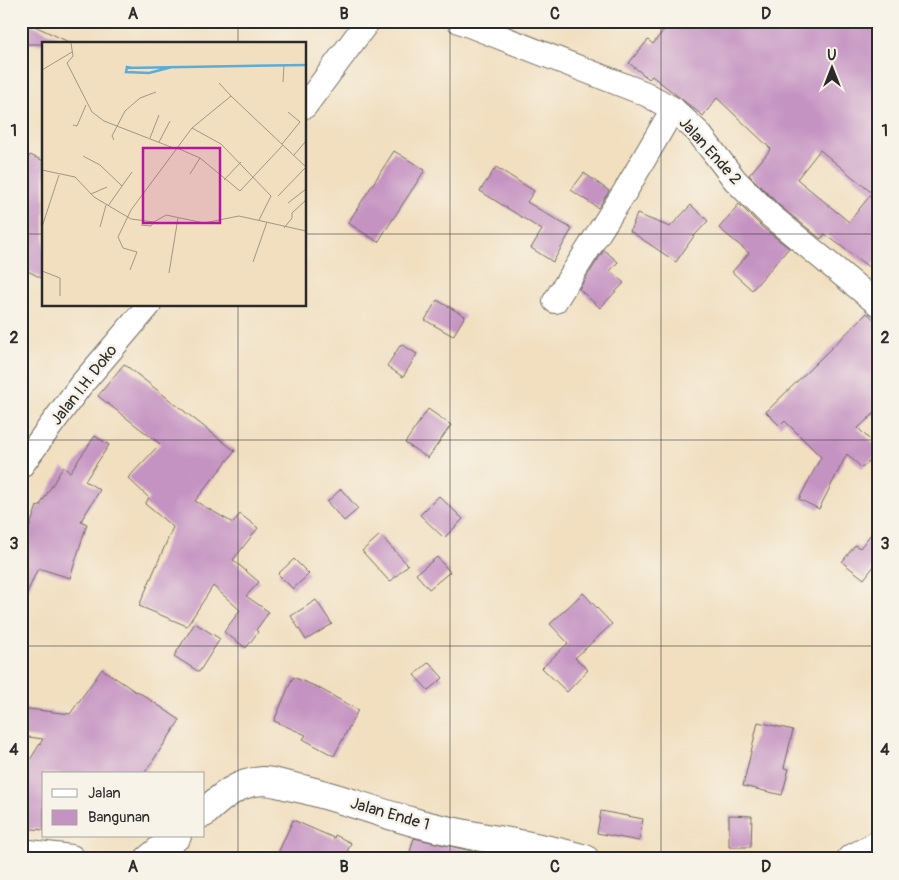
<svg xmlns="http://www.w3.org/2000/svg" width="899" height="880" font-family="Pangolin,sans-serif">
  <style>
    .building { fill: #c593c2; fill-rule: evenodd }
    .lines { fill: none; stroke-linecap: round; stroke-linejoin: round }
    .street-casing { stroke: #706a5f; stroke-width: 26 }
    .secondary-casing { stroke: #706a5f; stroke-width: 30 }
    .street { stroke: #fff; stroke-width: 24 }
    .secondary { stroke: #fff; stroke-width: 28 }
    .grid { fill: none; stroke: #2b2b2b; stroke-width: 1; stroke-opacity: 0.55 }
    .labels { text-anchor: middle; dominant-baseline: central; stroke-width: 5; stroke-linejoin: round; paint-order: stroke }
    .street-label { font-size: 16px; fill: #2b2b2b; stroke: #f7f3e8 }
    .inset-river { fill: none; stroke: #5dacd7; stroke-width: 2.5 }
    .inset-road { fill: none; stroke: #a29784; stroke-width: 1 }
    .view { fill: #b5179e; fill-opacity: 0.15; stroke: #b5179e; stroke-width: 2.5 }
    .inset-edge { fill: none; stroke: #2b2b2b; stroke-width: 2.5 }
    .neatline { fill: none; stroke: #2b2b2b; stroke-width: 2 }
    .grid-label { font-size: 16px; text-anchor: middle; font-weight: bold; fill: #2b2b2b }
  </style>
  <rect width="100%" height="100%" fill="#f7f3e8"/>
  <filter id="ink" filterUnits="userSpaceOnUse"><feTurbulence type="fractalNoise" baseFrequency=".02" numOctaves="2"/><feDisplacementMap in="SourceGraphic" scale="10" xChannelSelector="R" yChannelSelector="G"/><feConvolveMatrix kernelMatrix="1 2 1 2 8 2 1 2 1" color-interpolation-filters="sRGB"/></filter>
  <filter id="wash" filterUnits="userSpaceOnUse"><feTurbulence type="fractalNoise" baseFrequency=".0096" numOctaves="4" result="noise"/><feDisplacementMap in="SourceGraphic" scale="20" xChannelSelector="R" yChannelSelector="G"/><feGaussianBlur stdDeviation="1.12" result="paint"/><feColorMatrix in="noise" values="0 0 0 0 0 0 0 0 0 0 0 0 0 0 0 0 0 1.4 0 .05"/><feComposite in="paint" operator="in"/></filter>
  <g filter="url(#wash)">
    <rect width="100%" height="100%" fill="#f1dfc0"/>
    <g id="blocks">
      <!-- building -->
      <g class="building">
        <polygon points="21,21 24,21 73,44 21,44"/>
        <path d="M671,21h207v237l-8,10 -45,-34 -4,5 -41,-33 -31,-31 22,-26 -54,-51 -14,18 -51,-40 -3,3 -20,-16 19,-23 5,4zM820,150l52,43 -23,29 -52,-43z"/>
        <polygon points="394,151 425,170 378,242 348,223"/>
        <polygon points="30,155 44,161 44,279 21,268 21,172"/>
        <polygon points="496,167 534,191 527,202 572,229 553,262 531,248 542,230 480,191"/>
        <polygon points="584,173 609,191 598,208 571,190"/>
        <polygon points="739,204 762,227 789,248 752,290 732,272 749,253 719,228"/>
        <polygon points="691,205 708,221 694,236 676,262 630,231 637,214 670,227"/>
        <polygon points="604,250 618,262 610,271 624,283 600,308 579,289"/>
        <polygon points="437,300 465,316 453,336 425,320"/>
        <polygon points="867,313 878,323 878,410 858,428 878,448 878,453 862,468 847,454 819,509 799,499 821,457 785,421 780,426 766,412"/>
        <polygon points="401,344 417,354 403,377 387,366"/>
        <polygon points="124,364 235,451 195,501 233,523 240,514 258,528 233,560 259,582 246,596 269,612 256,630 258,632 246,648 224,632 240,610 213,586 187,626 139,606 173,527 145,504 149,498 128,478 160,444 98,396"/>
        <polygon points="428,409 451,425 428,458 405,443"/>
        <polygon points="95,436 109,445 85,481 100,490 81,521 87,524 70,578 38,568 21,607 21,535 26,537 37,506 39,507 63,467 70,472"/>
        <polygon points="341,489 358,509 344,521 327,502"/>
        <polygon points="439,496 463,519 444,538 420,515"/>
        <polygon points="878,525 878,561 864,579 842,562 855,545 860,548"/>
        <polygon points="380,535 408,565 390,582 362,551"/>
        <polygon points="437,557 450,572 429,589 416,574"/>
        <polygon points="294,559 309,574 293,589 278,574"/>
        <polygon points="583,593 612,624 575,658 588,670 567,692 542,668 568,643 550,624"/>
        <polygon points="316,600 332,624 306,640 291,616"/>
        <polygon points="195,623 220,639 199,672 174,656"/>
        <polygon points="429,662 443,678 428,690 414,675"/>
        <polygon points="102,669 136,692 137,691 180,720 144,774 44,774 44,830 21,828 21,774 43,739 21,736 21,708 70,714"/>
        <polygon points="293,677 317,687 358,710 334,756 303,739 306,735 274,721"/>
        <polygon points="758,722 793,730 784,768 789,769 782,795 743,786"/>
        <polygon points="601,811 643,819 639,841 597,833"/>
        <polygon points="729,815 752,816 751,847 729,847"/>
        <polygon points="293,820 334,838 335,835 351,843 344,859 286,859 277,855"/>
        <polygon points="414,838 485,854 484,859 408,859"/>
      </g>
    </g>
  </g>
  <g filter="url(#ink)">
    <use href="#blocks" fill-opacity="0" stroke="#706a5f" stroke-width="1"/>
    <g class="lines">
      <!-- street casing -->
      <g class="street-casing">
        <g id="street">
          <polyline points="459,21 646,94 673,109 698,132 735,180 771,216 878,304"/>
          <polyline points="305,106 368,21"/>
          <polyline points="555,301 626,190 673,109"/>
          <polyline points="21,466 80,386 149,305"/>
        </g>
      </g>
      <!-- secondary casing -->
      <g class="secondary-casing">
        <g id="secondary">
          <path d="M204,813c17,-16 34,-31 59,-32 8,0 18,3 26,5 41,8 81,24 121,35 57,17 118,21 175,38"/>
          <polyline points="21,853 71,859"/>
          <polyline points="149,859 177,836"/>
          <polyline points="851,859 878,845"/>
        </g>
      </g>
      <!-- street -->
      <use href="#street" class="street"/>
      <!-- secondary -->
      <use href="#secondary" class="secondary"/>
    </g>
  </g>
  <!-- grid -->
  <path class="grid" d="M238,21v23M450,21v838M661,21v838M21,234h23M305,234h573M238,305v554M21,440h857M21,646h857"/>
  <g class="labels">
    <!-- street labels -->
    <g class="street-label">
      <text transform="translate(710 151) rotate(48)">Jalan Ende 2</text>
      <text transform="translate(84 385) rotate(-52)">Jalan I.H. Doko</text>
      <text transform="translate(390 814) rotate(16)">Jalan Ende 1</text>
    </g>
  </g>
  <!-- overview -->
  <g transform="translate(42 42)">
    <rect width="264" height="264" fill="#f1dfc0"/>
    <path class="inset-river" d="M84,26l180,-3M90,26l-5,-1 -1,5 23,1 23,-6"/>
    <path class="inset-road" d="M29,1l2,13 -6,7 25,49 12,9 72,28M0,28l30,-18M241,40l1,-17M177,41l12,13M31,83l4,1 9,-21M150,86l29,16 50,52 -12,24M108,96l9,-23M72,98l-2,-4 13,-25 15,-13 16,-6M117,100l11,-21M240,102l18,-22 -12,-10M135,106l23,10 40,33 43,-46M252,113l12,-14M41,114l17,9 22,21M0,128l33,7 19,20 37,22 23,3 12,-7 38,8 35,-7 67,15M148,132l10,-16M182,138l17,-18M49,152l16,-7M246,161l18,-14M66,164l24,-34M99,183l10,1 3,-4M0,185l17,-52M58,185l6,-22M242,186l8,-10v-5l14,-13M211,220l14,-40M88,228l7,-18 -14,-4 -5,-11 13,-27 61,-82 39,-32 75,71 -28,29M0,229l18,7v18M127,231l9,-55"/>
    <path class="view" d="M101,106h77v75h-77z"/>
    <rect width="264" height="264" class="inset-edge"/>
  </g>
  <!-- margin -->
  <rect width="899" height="880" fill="none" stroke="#f7f3e8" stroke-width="55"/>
  <!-- legend -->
  <rect x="42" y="772" width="162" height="65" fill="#f7f3e8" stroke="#a5a39c"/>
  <rect x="52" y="789" width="25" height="8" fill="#ffffff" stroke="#a5a39c"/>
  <text x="88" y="798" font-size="15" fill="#2b2b2b">Jalan</text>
  <rect x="52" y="810" width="25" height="15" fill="#c593c2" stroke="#a5a39c"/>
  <text x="88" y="822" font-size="15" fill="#2b2b2b">Bangunan</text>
  <!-- north arrow -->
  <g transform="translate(832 68)" stroke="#f7f3e8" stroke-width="4" paint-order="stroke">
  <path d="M0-4L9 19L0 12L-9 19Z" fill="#2b2b2b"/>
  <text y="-8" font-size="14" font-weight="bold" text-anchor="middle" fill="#2b2b2b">U</text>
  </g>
  <rect x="28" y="28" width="844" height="824" class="neatline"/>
  <g class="grid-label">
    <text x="133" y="19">A</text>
    <text x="344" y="19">B</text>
    <text x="555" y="19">C</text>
    <text x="766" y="19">D</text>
    <text x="14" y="136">1</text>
    <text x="885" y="136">1</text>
    <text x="14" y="343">2</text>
    <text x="885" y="343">2</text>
    <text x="14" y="549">3</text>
    <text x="885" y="549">3</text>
    <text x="14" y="755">4</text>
    <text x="885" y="755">4</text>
    <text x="133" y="872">A</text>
    <text x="344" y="872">B</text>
    <text x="555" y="872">C</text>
    <text x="766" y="872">D</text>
  </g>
</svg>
